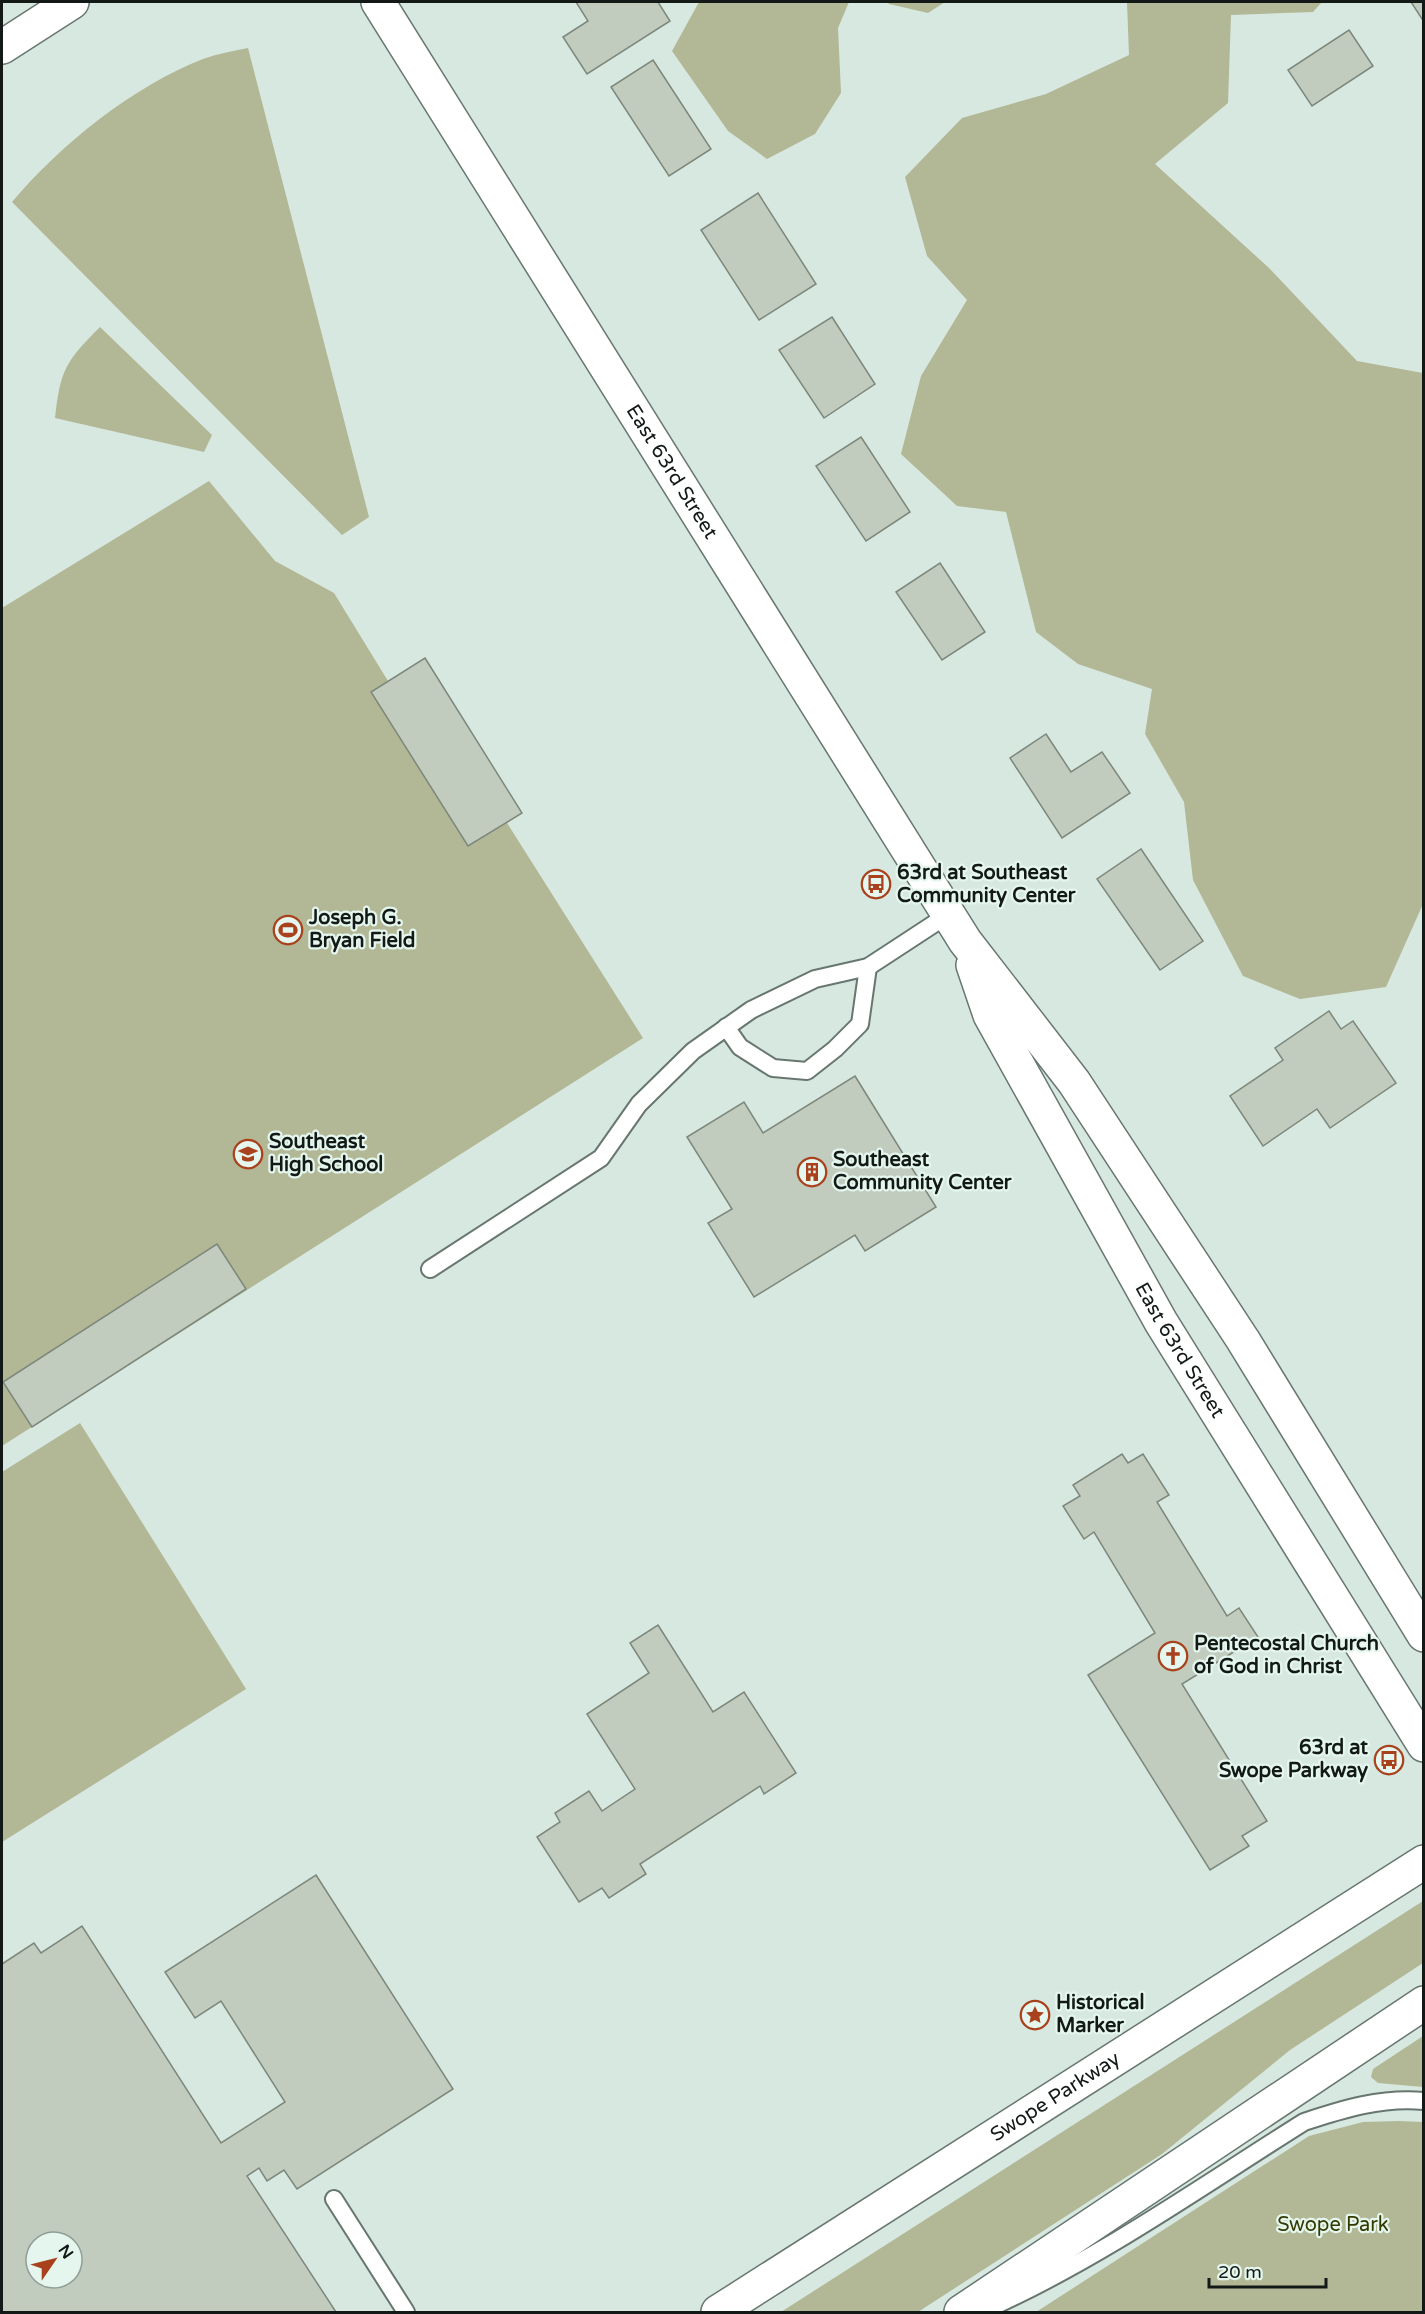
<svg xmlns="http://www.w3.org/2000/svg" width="1425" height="2314" font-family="'Varela Round',sans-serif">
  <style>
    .green { fill: #b2b796 }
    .building { fill: #c1ccbf; stroke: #7d877b; stroke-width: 1.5; fill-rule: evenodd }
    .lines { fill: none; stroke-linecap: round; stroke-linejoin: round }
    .service-casing { stroke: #677770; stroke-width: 20 }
    .minor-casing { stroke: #677770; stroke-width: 36 }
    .secondary-casing { stroke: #677770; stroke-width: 36 }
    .service { stroke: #fff; stroke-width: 16 }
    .minor { stroke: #fff; stroke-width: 33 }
    .secondary { stroke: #fff; stroke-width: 33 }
    .labels { text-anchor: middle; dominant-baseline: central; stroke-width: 4.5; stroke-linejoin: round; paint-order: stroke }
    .street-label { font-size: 20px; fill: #121916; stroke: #e4f6ed }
    .poi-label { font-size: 20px; font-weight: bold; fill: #121916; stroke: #e4f6ed; text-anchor: start }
    .park-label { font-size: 20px; fill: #343900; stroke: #e4f6ed }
  </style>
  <rect width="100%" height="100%" fill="#d7e8e0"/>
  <!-- green -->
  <g class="green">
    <polygon points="699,2 849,2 838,28 841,93 815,134 767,159 728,131 672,51"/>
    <polygon points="887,2 945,2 928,13 889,4"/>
    <polygon points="1127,2 1322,2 1313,12 1231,15 1228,103 1155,164 1269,268 1357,361 1423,373 1423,904 1386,987 1300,999 1243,976 1193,880 1184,802 1145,734 1152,689 1078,664 1036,632 1006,512 957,506 901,454 921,376 967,300 927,256 905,177 962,118 1046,94 1129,55"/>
    <path d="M248,48l121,469 -27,18 -330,-333c49,-58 120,-115 191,-143 14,-5 30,-8 45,-11z"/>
    <path d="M100,327l112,108 -8,17 -149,-34c5,-48 11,-57 45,-91z"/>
    <polygon points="209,481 275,561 334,593 388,681 425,658 522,813 507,823 643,1038 2,1446 2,608"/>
    <polygon points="80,1423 246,1689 2,1842 2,1472"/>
    <polygon points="1423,1901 1423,1963 1290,2050 1162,2154 918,2312 781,2312"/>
    <polygon points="1423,2036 1423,2087 1378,2083 1371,2077 1373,2069"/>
    <polygon points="1399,2121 1423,2122 1423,2312 1036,2312 1309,2136 1363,2122"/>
  </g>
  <!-- building -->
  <g class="building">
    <polygon points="576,2 658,2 670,21 587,74 563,37 588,21"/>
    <polygon points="1411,2 1424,2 1424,22"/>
    <polygon points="1349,30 1373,66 1312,106 1288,70"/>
    <polygon points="653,60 711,149 669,176 611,87"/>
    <polygon points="758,193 816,284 759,320 701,230"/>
    <polygon points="832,317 875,384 824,418 779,350"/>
    <polygon points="861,437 910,512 866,541 816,466"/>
    <polygon points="940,563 985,632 942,660 896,592"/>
    <polygon points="425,658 522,813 468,846 371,692"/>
    <polygon points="1046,734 1071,772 1102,752 1130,793 1062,838 1010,758"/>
    <polygon points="1141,849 1203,941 1160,970 1097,879"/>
    <polygon points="1329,1011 1341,1029 1353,1021 1396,1083 1330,1128 1317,1109 1263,1146 1230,1096 1283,1060 1275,1048"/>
    <polygon points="855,1076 936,1207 865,1251 855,1235 754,1297 708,1223 732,1209 687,1137 744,1102 763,1133"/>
    <polygon points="217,1244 246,1289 32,1427 3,1382"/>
    <polygon points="1122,1454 1128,1463 1143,1454 1169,1495 1157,1502 1227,1616 1239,1608 1258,1637 1182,1684 1267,1821 1242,1836 1249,1846 1210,1870 1088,1675 1155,1633 1094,1532 1084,1539 1063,1506 1080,1496 1073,1485"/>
    <polygon points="658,1625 713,1712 744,1692 796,1773 764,1794 760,1786 640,1864 646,1874 609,1898 602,1888 579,1902 537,1837 560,1822 555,1813 589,1791 602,1811 635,1789 587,1714 649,1673 630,1643"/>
    <path d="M316,1875l137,214 -156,100 -13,-19 -17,11 -8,-13 -12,8 89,136h-334v-348l32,-21 7,10 41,-27 139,217 64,-41 -64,-101 -26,17 -30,-46zM36,2242h36v36h-36z"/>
  </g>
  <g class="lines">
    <!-- service casing -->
    <g class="service-casing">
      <g id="service">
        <polyline points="726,1027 740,1047 773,1068 807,1071 835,1049 860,1024 868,967"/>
        <polyline points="430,1269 601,1158 639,1104 693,1051 751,1010 815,979 868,967 949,914"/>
        <polyline points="334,2199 406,2312"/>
        <path d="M992,2307c110,-50 210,-121 312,-185 39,-13 78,-25 120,-21"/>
      </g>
    </g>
    <!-- minor casing -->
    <g class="minor-casing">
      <polyline id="minor" points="2,47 72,2"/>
    </g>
    <!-- secondary casing -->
    <g class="secondary-casing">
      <g id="secondary">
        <path id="s1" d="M378,2l587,939 109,141 169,258 181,295"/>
        <path id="s2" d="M973,965l17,50 171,307 263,423"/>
        <path id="s3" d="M718,2312l706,-450"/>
        <polyline points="961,2312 1424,2003"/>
      </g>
    </g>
    <!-- service -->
    <use href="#service" class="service"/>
    <!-- minor -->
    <use href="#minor" class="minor"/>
    <!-- secondary -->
    <use href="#secondary" class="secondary"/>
  </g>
  <!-- icons -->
  <defs>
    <g id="bus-ring" transform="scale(1.5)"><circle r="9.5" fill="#e4f6ed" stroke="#a8411c" stroke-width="1.5"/><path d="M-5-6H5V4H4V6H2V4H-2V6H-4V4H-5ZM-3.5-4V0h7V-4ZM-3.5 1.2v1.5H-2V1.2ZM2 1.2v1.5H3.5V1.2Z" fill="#a8411c"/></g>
    <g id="stadium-ring" transform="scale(1.5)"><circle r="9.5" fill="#e4f6ed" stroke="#a8411c" stroke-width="1.5"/><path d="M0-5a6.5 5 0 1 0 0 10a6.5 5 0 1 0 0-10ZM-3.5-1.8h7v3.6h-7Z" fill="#a8411c"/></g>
    <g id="school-ring" transform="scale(1.5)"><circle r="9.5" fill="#e4f6ed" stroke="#a8411c" stroke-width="1.5"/><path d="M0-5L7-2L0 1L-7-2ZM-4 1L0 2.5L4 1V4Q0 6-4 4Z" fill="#a8411c"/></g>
    <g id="building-ring" transform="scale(1.5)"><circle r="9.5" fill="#e4f6ed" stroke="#a8411c" stroke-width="1.5"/><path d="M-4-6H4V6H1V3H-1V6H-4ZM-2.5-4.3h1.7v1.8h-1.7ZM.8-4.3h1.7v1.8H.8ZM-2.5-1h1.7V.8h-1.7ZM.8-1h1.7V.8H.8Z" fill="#a8411c"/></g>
    <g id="church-ring" transform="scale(1.5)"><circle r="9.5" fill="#e4f6ed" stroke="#a8411c" stroke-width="1.5"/><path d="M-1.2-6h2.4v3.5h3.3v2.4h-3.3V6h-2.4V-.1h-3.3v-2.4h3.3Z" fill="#a8411c"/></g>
    <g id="sight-ring" transform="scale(1.5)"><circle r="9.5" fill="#e4f6ed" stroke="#a8411c" stroke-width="1.5"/><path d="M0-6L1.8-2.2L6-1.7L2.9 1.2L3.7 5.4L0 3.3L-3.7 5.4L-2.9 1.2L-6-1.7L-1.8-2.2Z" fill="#a8411c"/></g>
  </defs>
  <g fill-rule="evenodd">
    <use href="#bus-ring" x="876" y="884"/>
    <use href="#stadium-ring" x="288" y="930"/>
    <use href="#school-ring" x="248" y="1154"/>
    <use href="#building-ring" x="812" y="1172"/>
    <use href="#church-ring" x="1173" y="1656"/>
    <use href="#bus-ring" x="1389" y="1760"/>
    <use href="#sight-ring" x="1035" y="2015"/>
  </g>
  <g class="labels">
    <!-- street labels -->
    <g class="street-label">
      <text stroke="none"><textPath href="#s1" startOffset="554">East 63rd Street</textPath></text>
      <text stroke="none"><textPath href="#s2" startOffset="438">East 63rd Street</textPath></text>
      <text stroke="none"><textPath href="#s3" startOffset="400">Swope Parkway</textPath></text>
    </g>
    <!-- poi labels -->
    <g class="poi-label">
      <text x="897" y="873">63rd at Southeast<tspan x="897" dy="23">Community Center</tspan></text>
      <text x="309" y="918">Joseph G.<tspan x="309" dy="23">Bryan Field</tspan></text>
      <text x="269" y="1142">Southeast<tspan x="269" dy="23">High School</tspan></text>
      <text x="833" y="1160">Southeast<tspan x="833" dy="23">Community Center</tspan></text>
      <text x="1194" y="1644">Pentecostal Church<tspan x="1194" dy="23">of God in Christ</tspan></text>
      <text x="1368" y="1748" text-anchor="end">63rd at<tspan x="1368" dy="23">Swope Parkway</tspan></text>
      <text x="1056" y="2003">Historical<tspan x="1056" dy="23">Marker</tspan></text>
    </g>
    <!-- park labels -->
    <g class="park-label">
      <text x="1333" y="2225">Swope Park</text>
    </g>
  </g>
  <!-- border -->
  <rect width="1425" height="2314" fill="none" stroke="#121916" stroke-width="6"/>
  <!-- north arrow -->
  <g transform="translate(54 2260) rotate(55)"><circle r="28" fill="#e4f6ed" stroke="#909e97" stroke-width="1.5"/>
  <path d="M0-4.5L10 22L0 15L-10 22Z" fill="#a8411c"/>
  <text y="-9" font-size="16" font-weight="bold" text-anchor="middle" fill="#121916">N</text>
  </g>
  <!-- scale -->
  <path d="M1209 2278v9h117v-9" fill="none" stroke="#121916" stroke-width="3"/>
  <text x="1218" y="2278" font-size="18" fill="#121916" stroke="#e4f6ed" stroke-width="4.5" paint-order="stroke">20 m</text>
</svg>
